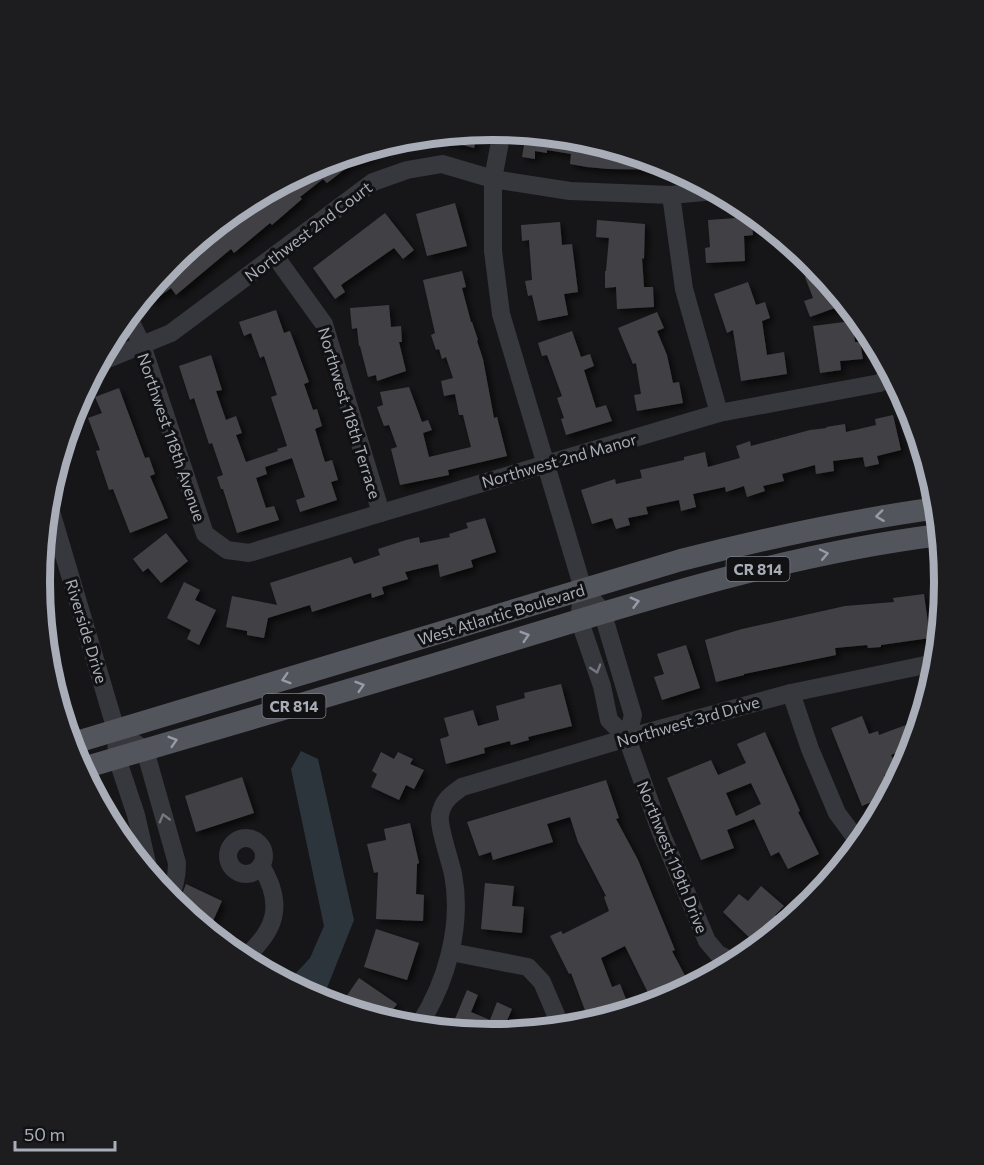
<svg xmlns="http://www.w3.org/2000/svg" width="984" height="1165" font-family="Commissioner,sans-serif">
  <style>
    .water { fill: #2c353c }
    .building { fill: #404145; fill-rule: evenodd; filter: url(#shadow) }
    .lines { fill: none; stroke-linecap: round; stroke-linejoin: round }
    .minor { stroke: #37383d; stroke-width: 18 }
    .major { stroke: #53555c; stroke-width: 22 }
    .oneway { stroke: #979ba6 }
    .oneway2 { stroke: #757881 }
    .labels { text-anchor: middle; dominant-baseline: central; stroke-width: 6; stroke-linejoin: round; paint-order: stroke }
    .shield { fill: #111113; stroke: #7b7e86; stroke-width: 1.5 }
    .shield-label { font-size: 15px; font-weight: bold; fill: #a8adb8 }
    .street-label { font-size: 16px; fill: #a8adb8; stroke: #111113 }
    .rim { fill: none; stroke: #a8adb8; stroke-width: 8 }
  </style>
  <defs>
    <filter id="shadow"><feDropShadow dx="4" dy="4" stdDeviation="3" flood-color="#0009"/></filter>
  </defs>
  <rect width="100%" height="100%" fill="#161618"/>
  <!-- water -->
  <polygon class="water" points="301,751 318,759 354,920 323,998 320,1001 286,984 310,958 324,926 291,769"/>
  <!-- building -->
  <g class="building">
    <polygon points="478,131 474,148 431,137 431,135"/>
    <polygon points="526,133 581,138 666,164 673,170 608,169 587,167 570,164 571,154 547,150 547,153 535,151 535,159 522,157"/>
    <polygon points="373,148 375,155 349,166 327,183 323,179 300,197 302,199 272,225 270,223 234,253 231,249 176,295 171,288 152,302 146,294 172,262 194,244 196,245 212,229 251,200 319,164"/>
    <polygon points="455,203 467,246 427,256 416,214"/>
    <polygon points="385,213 414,250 403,259 394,248 341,285 345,292 335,299 313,268"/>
    <polygon points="751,217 753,235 744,236 745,261 706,263 705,248 710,247 708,220"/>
    <polygon points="597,220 645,224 644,259 642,258 644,287 653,287 654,307 617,309 616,287 605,288 605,271 606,271 609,238 596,237"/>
    <polygon points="560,222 562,245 572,244 578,292 564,294 568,315 538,321 532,295 528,296 525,281 532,280 529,240 522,241 521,225"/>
    <polygon points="803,254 813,262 846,304 810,317 804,301 813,298 805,277 810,275"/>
    <polygon points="462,271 466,287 462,288 471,322 472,322 478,340 477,341 483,359 494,418 497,417 507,456 448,470 449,475 400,485 391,449 397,447 389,425 384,426 377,407 383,405 380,392 409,387 422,422 428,420 432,430 423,433 429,457 471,447 463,415 459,415 455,394 444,396 441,381 453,378 446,357 442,359 439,349 436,350 431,335 435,333 423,280"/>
    <polygon points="748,282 756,305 765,302 770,318 762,321 767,355 784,352 787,374 741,381 733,330 727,333 714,294"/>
    <polygon points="389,305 391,327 401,326 402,342 399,342 406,371 377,381 376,375 368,377 360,346 359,346 357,328 352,329 350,308"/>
    <polygon points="276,310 284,333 290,331 309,382 304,384 313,410 317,409 322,426 315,429 325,462 332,460 338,480 331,482 337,500 300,512 296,500 305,497 292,458 265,467 267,474 256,478 266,508 274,506 279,520 237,533 223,489 221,489 217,477 223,475 212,443 209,444 194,398 190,400 179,366 211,355 222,390 216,391 226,420 236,416 242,433 236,435 246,462 278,451 277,449 287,446 271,397 277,395 264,356 260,358 251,333 244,336 239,322"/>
    <polygon points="657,312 664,328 657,331 667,355 673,383 679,382 683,403 637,411 634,395 641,394 636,363 633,364 618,328"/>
    <polygon points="852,321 855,342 860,342 863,359 840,361 841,370 820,373 813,326"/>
    <polygon points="572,331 581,357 590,354 594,366 584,370 596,408 606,405 612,421 566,435 561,419 564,418 557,398 562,396 547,355 542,356 538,343"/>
    <polygon points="119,388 145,458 149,457 155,474 150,476 168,518 130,533 113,489 109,490 96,451 100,450 88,418 102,413 95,397"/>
    <polygon points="893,415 901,450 877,456 879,464 865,467 863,457 833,461 834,471 816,474 815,465 782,474 784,481 763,486 765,491 747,497 744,486 726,492 725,487 693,494 696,507 681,511 679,500 646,507 648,514 628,518 630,525 616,529 612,518 592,524 581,490 615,479 616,484 642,478 640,470 684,460 684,457 705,452 708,467 740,458 736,446 750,441 751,446 810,430 827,428 826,427 845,424 846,432 876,425 875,419"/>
    <polygon points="485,518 496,552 471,560 473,567 440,577 438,564 405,572 408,579 382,587 384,594 372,598 371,593 312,612 310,605 268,618 264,638 247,635 247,631 226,627 232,596 277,605 270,583 351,557 354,564 380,555 378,549 406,540 419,537 420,543 450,537 449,534 468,528 466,523"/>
    <polygon points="166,533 188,561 161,583 148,568 143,572 133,559"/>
    <polygon points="184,582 200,590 195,600 216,610 199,645 187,639 191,630 167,618"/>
    <polygon points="924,594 930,638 881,645 881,647 868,648 867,645 835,648 836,655 744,674 744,675 716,682 705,640 742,629 845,606 894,602 893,598"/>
    <polygon points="686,645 700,688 662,700 654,677 664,674 657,654"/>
    <polygon points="561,684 572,726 528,737 529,740 511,745 510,741 484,748 485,753 446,764 440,739 449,736 444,718 473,710 478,726 499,720 496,706 525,698 524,693"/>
    <polygon points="862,716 869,734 878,731 879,735 922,719 913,746 891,755 898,769 884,775 891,792 890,794 862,806 831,728"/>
    <path d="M765,732l35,79 -2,1 21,42 -31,15 -9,-17 -8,4 -17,-37 -27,11 7,18 -33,12 -34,-82 44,-18 7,15 28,-12 -9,-19zM751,783l10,21 -25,12 -10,-23z"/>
    <polygon points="381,752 394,759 398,752 413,759 410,764 424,770 414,789 406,785 399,800 371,787 377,774 372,771"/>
    <polygon points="242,777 254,813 196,832 185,796"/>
    <polygon points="606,780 619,818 616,819 638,860 675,950 672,951 691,987 665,1001 654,1005 625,946 601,958 612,987 620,984 626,999 586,1013 571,973 569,974 550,936 561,931 563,934 609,911 604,897 606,896 578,842 570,817 547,824 553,842 493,860 491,852 479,856 467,822"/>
    <polygon points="410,823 419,863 417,864 416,894 424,895 423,921 376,919 378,872 374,873 367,844 386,840 384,829"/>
    <polygon points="485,883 514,886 512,906 524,907 522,933 481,929"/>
    <polygon points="186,884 222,901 208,932 177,907"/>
    <polygon points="761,886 784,906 775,915 781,920 757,945 723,912 739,894 748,901"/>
    <polygon points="376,929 419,943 407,980 364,967"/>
    <polygon points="359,978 397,1004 385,1021 339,1007"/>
    <polygon points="467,990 478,995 471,1012 490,1020 497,1002 512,1009 501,1035 469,1033 452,1026"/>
  </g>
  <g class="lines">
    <!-- minor -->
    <g class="minor">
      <polyline points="502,131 493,179 493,251 501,314 583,589 579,619 602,686 609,720 627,738 661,833 707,941 718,954 736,963"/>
      <polyline points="671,195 684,289 719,413"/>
      <polyline points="275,256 324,324 381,513"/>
      <polyline points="128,316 142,345 205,534 227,550 249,553 381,513 719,413 880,383 891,372"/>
      <polyline points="98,363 171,333 373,182 407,170 442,164 493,179 570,191 671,195 715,191"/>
      <polyline points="47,498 116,730 117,758 136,815 150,876"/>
      <polyline points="583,589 602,611 633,715 627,738"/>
      <polyline points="791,693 810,749 837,813 860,844"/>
      <path d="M116,730l29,20 32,113c0,13 -2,24 -8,36"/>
      <circle cx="246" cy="856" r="18"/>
      <polyline points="451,952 528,967 542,982 562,1029"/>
      <path d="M242,960c34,-29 43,-55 19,-94"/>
      <path d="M417,1028c29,-43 46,-102 36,-154 -3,-14 -15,-48 -13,-59 3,-15 11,-20 22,-28l165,-49 164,-45 139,-29h7"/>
    </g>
    <!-- major -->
    <g class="major">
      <path d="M70,744l611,-184c86,-22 169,-40 257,-52"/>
      <path d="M80,769c131,-39 261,-76 391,-116 155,-47 308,-98 469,-118"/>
    </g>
  </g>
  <!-- one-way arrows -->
  <defs><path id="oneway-chevron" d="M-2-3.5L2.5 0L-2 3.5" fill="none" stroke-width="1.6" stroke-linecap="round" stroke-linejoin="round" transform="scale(1.5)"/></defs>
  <g class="oneway">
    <use href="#oneway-chevron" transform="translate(880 516) rotate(173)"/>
    <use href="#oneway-chevron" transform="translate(824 554) rotate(-12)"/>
    <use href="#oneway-chevron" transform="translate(635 602) rotate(-15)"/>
    <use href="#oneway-chevron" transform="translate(525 636) rotate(-17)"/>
    <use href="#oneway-chevron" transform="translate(286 679) rotate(163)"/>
    <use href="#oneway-chevron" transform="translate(360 686) rotate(-17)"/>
    <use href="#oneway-chevron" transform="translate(173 741) rotate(-17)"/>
  </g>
  <g class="oneway2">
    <use href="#oneway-chevron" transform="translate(596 669) rotate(73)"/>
    <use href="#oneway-chevron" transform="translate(164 818) rotate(-106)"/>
  </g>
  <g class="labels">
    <!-- shield labels -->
    <g class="shield">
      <rect x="726.5" y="557" width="63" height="24" rx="4.5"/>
      <rect x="262.5" y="694" width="63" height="24" rx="4.5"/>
    </g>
    <g class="shield-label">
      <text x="758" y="569">CR 814</text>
      <text x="294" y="706">CR 814</text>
    </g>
    <!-- street labels -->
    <g class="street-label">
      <text transform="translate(308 231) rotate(-37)">Northwest 2nd Court</text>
      <text transform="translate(350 413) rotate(73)">Northwest 118th Terrace</text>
      <text transform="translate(172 437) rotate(71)">Northwest 118th Avenue</text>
      <text transform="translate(559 460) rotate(-16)">Northwest 2nd Manor</text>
      <text transform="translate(501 614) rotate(-17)">West Atlantic Boulevard</text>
      <text transform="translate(87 631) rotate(73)">Riverside Drive</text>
      <text transform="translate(688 721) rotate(-16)">Northwest 3rd Drive</text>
      <text transform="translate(673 857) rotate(68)">Northwest 119th Drive</text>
    </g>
  </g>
  <!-- crop -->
  <path d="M0 0H984V1165H0ZM50 582a442 442 0 1 1 884 0a442 442 0 1 1-884 0Z" fill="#1d1d20" fill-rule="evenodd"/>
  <path class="rim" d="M50 582a442 442 0 1 1 884 0a442 442 0 1 1-884 0Z"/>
  <!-- scale -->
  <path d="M15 1141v9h100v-9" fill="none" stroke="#a8adb8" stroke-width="3"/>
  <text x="24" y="1141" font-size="18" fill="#a8adb8" stroke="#111113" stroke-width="4.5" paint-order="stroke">50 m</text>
</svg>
